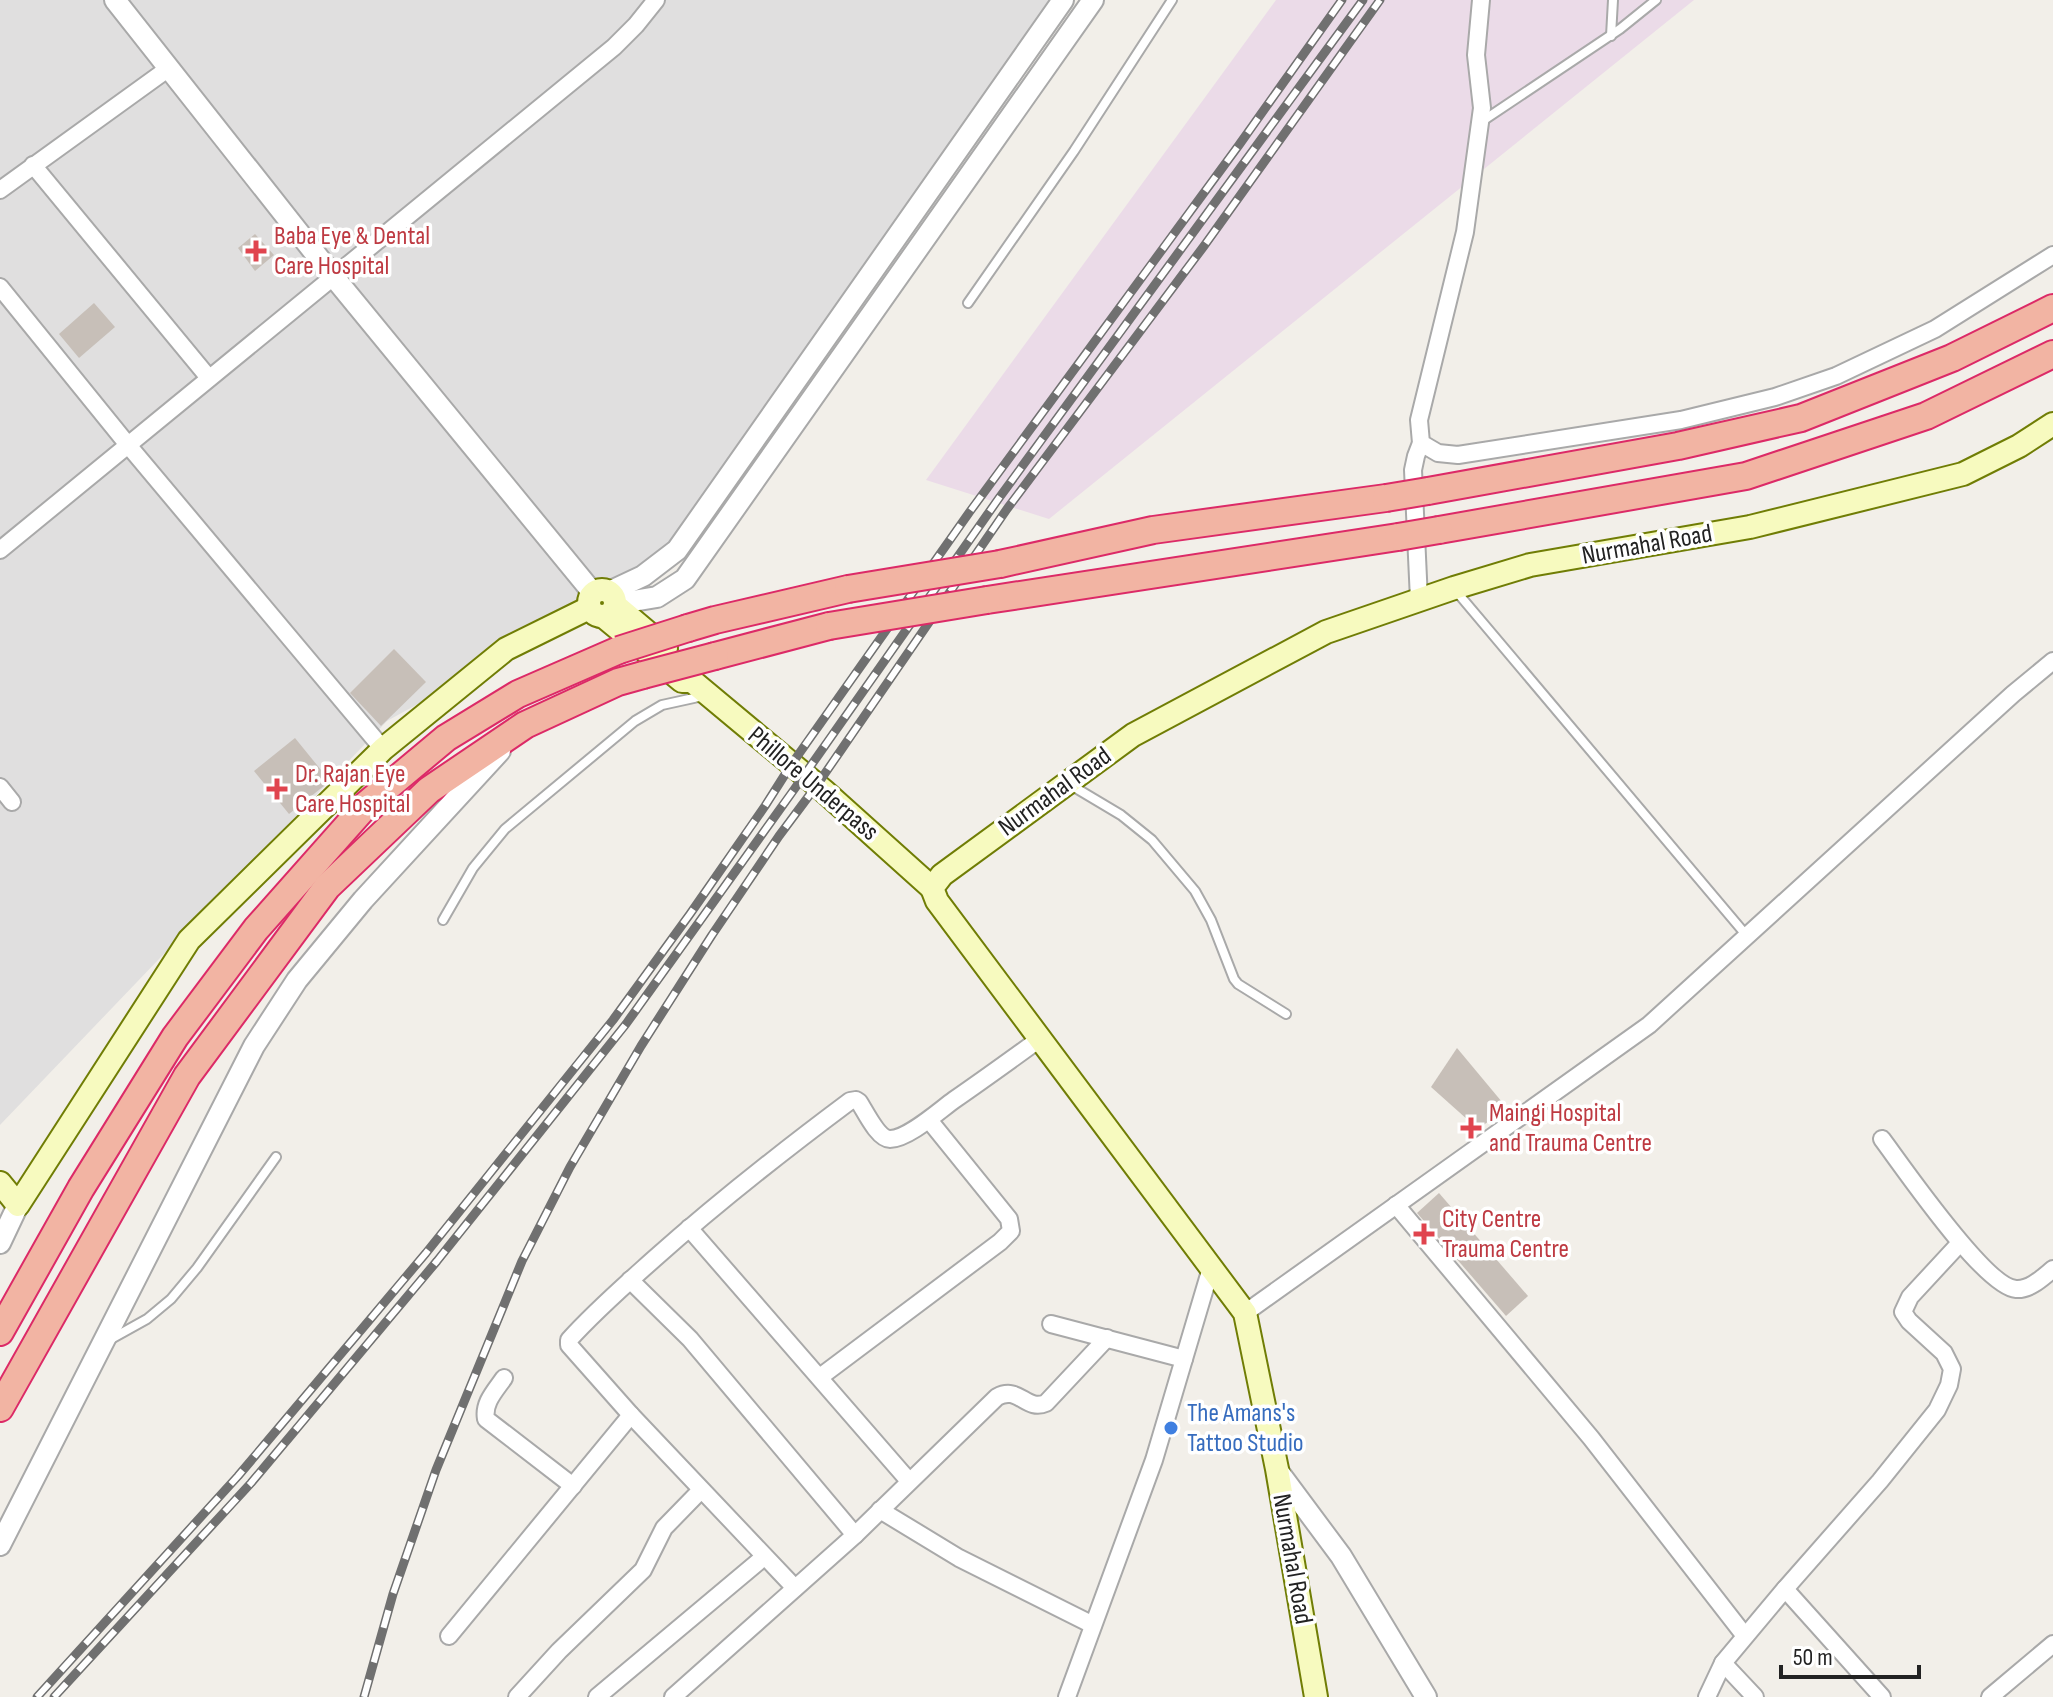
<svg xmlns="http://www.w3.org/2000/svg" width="2053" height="1697" font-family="'Sofia Sans Condensed',sans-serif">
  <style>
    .residential { fill: #e0dfdf }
    .industrial { fill: #ebdbe8 }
    .building { fill: #c7bfb8 }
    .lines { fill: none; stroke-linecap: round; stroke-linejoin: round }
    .service-casing { stroke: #a9a9a9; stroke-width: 12 }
    .minor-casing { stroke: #a9a9a9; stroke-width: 20 }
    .tertiary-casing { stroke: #a9a9a9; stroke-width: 24 }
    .secondary-casing { stroke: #707d05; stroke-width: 26 }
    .trunk-casing { stroke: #dc2a67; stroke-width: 30 }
    .service { stroke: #fff; stroke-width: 8 }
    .minor { stroke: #fff; stroke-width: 16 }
    .tertiary { stroke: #fff; stroke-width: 20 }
    .secondary { stroke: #f7fabf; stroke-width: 22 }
    .trunk { stroke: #f2b4a3; stroke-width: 26 }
    .rail-casing { stroke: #707070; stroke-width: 9 }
    .rail { stroke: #fff; stroke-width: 6; stroke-dasharray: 18; stroke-linecap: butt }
    .trunk-bridge-casing { stroke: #dc2a67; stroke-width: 30; stroke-linecap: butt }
    .trunk-bridge { stroke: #f2b4a3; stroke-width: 26 }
    .health-dot { fill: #e0444e; stroke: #fff; stroke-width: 3 }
    .shop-dot { fill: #3f7fe0; stroke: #fff; stroke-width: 3 }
    .labels { text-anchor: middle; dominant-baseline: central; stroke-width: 7; stroke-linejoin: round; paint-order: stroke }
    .health-label { font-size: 26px; fill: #be3a42; stroke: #fff; text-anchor: start }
    .street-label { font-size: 26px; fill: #222; stroke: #fff }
    .shop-label { font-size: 26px; fill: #366cbe; stroke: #fff; text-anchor: start }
  </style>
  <rect width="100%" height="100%" fill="#f2efe9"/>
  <!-- residential -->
  <polygon class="residential" points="0,0 1072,0 683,558 387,721 0,1125"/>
  <!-- industrial -->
  <polygon class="industrial" points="1276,0 1694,0 1049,519 926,480"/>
  <!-- building -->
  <g class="building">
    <polygon points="255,234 274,255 255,271 238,248"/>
    <polygon points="94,303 115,327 79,358 59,334"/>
    <polygon points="394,649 426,682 381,726 350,693"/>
    <polygon points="295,738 330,781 289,814 254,771"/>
    <polygon points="1457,1048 1507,1108 1478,1129 1431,1087"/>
    <polygon points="1439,1193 1528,1296 1506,1316 1417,1213"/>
  </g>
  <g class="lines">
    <!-- service casing -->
    <g class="service-casing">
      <g id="service">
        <polyline points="1611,36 1613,0"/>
        <polyline points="1481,122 1620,29 1656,0"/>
        <polyline points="968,303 1074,151 1172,0"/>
        <polyline points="1456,591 1747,936"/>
        <polyline points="1069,784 1121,815 1152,840 1195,891 1211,920 1234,979 1238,984 1286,1014"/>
        <polyline points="443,920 473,868 505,829 635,721 662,705 703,696"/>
        <polyline points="111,1339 147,1319 171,1299 197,1268 276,1157"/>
      </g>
    </g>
    <!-- minor casing -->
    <g class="minor-casing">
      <g id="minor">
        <polyline points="1481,0 1476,55 1482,108 1465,232 1419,420 1421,443 1438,453 1458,455 1681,420 1775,397 1836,376 1935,329 2053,255"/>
        <polyline points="33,165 209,378"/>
        <polyline points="0,190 169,68"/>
        <polyline points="0,287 128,445 383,749"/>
        <polyline points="0,550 614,47 636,25 656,0"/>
        <polyline points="1419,600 1413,470 1416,456 1421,443"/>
        <polyline points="0,787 12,802"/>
        <path d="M1882,1139c21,28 103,148 134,150 14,1 26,-11 37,-20"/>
        <polyline points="1396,1205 1591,1438 1745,1636"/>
        <polyline points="689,1228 909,1481"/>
        <polyline points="630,1280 690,1339 855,1535"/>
        <polyline points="1245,1313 1649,1025 2013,694 2053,661"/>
        <polyline points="1051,1324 1184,1359"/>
        <polyline points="820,1377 1000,1242 1011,1231 1009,1219 929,1120"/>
        <path d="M504,1378c-9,13 -21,25 -18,41l87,67"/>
        <polyline points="880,1510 959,1558 1093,1625"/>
        <path d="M795,1588l-164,-173 -62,-70v-5c26,-29 56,-55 85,-81 63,-56 129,-108 196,-158l6,-1 3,2c6,9 19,37 31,37 18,0 50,-29 64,-39 29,-20 58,-41 87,-62"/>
        <polyline points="1785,1589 1882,1697"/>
        <polyline points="449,1636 631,1415"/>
        <polyline points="1723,1663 1755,1697"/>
        <polyline points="517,1697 559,1651 643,1570 664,1528 701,1490"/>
        <polyline points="597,1697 764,1557"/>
        <path d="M673,1697l182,-162 142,-138c22,-12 29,15 49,6l61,-65"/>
        <polyline points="1067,1697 1154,1460 1211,1268"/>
        <polyline points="1707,1697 1723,1663 1785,1589 1880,1481 1937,1410 1949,1385 1952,1369 1944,1353 1909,1321 1903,1312 1910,1297 1960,1243"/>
        <polyline points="1990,1697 2053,1644"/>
      </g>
    </g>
    <!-- tertiary casing -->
    <g class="tertiary-casing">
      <g id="tertiary">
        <polyline points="115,0 333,276 593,593"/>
        <polyline points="609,592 643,576 677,550 1063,0"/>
        <polyline points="615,604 657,597 685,579 1093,0"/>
        <polyline points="0,1243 18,1205"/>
        <polyline points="1277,1470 1341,1556 1426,1697"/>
        <polyline points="0,1545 254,1046 297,980 363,900 500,751"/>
      </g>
    </g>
    <!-- secondary casing -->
    <g class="secondary-casing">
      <g id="secondary">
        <circle cx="602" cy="603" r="13"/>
        <polyline points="615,605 666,648"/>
        <polyline points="603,616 682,681 692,681 824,791 932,888"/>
        <polyline points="0,1183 18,1205 189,940 383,749 506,649 589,608"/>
        <polyline points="1316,1697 1277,1469 1245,1313 937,901 932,888 942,875 1133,735 1326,632 1454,588 1530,565 1750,527 1963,474 2019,446 2053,424"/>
      </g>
    </g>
    <!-- trunk casing -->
    <g class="trunk-casing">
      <g id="trunk">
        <polyline points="1428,491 1678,446 1801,418 1952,358 2053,308"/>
        <polyline points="1439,530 1746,476 1926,416 2053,354"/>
        <polyline points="1000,564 1153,530 1386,498"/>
        <polyline points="987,600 1398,537"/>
        <polyline points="688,628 715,620 848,589"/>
        <polyline points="715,656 829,626"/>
        <polyline points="0,1332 81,1188 175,1037 256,929 367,804 446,738 518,694 619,650"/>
        <polyline points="0,1408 187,1076 327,887 429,790 525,725 618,682 643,675"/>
      </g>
    </g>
    <!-- service -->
    <use href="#service" class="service"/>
    <!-- minor -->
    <use href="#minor" class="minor"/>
    <!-- tertiary -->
    <use href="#tertiary" class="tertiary"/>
    <!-- secondary -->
    <use href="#secondary" class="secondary"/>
    <!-- trunk -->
    <use href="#trunk" class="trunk"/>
    <!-- rail casing -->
    <g class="rail-casing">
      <g id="rail">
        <polyline points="37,1697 238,1476 426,1253 613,1020 690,914 765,806 791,765 971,510 1239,145 1342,0"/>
        <polyline points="54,1697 251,1483 437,1261 626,1024 793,791 999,498 1363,0"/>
        <polyline points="364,1697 393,1594 436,1470 522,1261 570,1167 641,1046 712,935 779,836 817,785 1007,509 1204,246 1380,0"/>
      </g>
    </g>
    <!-- rail -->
    <use href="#rail" class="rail"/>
    <!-- trunk-bridge casing -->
    <g class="trunk-bridge-casing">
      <g id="trunk-bridge">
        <polyline points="1386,498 1428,491"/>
        <polyline points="1398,537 1439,530"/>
        <polyline points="848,589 1000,564"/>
        <polyline points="829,626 987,600"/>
        <polyline points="619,650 688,628"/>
        <polyline points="643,675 715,656"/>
      </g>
    </g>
    <!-- trunk-bridge -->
    <use href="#trunk-bridge" class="trunk-bridge"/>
  </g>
  <!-- markers -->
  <g class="health-dot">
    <path d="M252 239h8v8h8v8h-8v8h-8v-8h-8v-8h8z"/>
    <path d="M273 777h8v8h8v8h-8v8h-8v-8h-8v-8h8z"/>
    <path d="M1467 1116h8v8h8v8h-8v8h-8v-8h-8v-8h8z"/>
    <path d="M1420 1222h8v8h8v8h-8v8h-8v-8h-8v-8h8z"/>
  </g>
  <circle class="shop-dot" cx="1171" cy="1428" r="8"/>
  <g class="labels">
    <!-- health labels -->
    <g class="health-label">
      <text x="274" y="236">Baba Eye &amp; Dental<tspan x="274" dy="30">Care Hospital</tspan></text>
      <text x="295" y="774">Dr. Rajan Eye<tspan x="295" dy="30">Care Hospital</tspan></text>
      <text x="1489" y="1113">Maingi Hospital<tspan x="1489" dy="30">and Trauma Centre</tspan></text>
      <text x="1442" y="1219">City Centre<tspan x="1442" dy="30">Trauma Centre</tspan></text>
    </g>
    <!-- street labels -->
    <g class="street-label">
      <text transform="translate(1647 545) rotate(-10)">Nurmahal Road</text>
      <text transform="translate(813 784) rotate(40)">Phillore Underpass</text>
      <text transform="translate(1055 792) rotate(-36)">Nurmahal Road</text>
      <text transform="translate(1292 1559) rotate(80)">Nurmahal Road</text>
    </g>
    <!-- shop labels -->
    <g class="shop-label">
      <text x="1187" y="1413">The Amans's<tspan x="1187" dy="30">Tattoo Studio</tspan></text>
    </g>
  </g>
  <!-- scale -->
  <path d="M1781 1665v12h138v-12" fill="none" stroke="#222222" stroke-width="4"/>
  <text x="1793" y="1665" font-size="24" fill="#222222" stroke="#ffffff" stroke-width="6" paint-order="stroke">50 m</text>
</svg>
